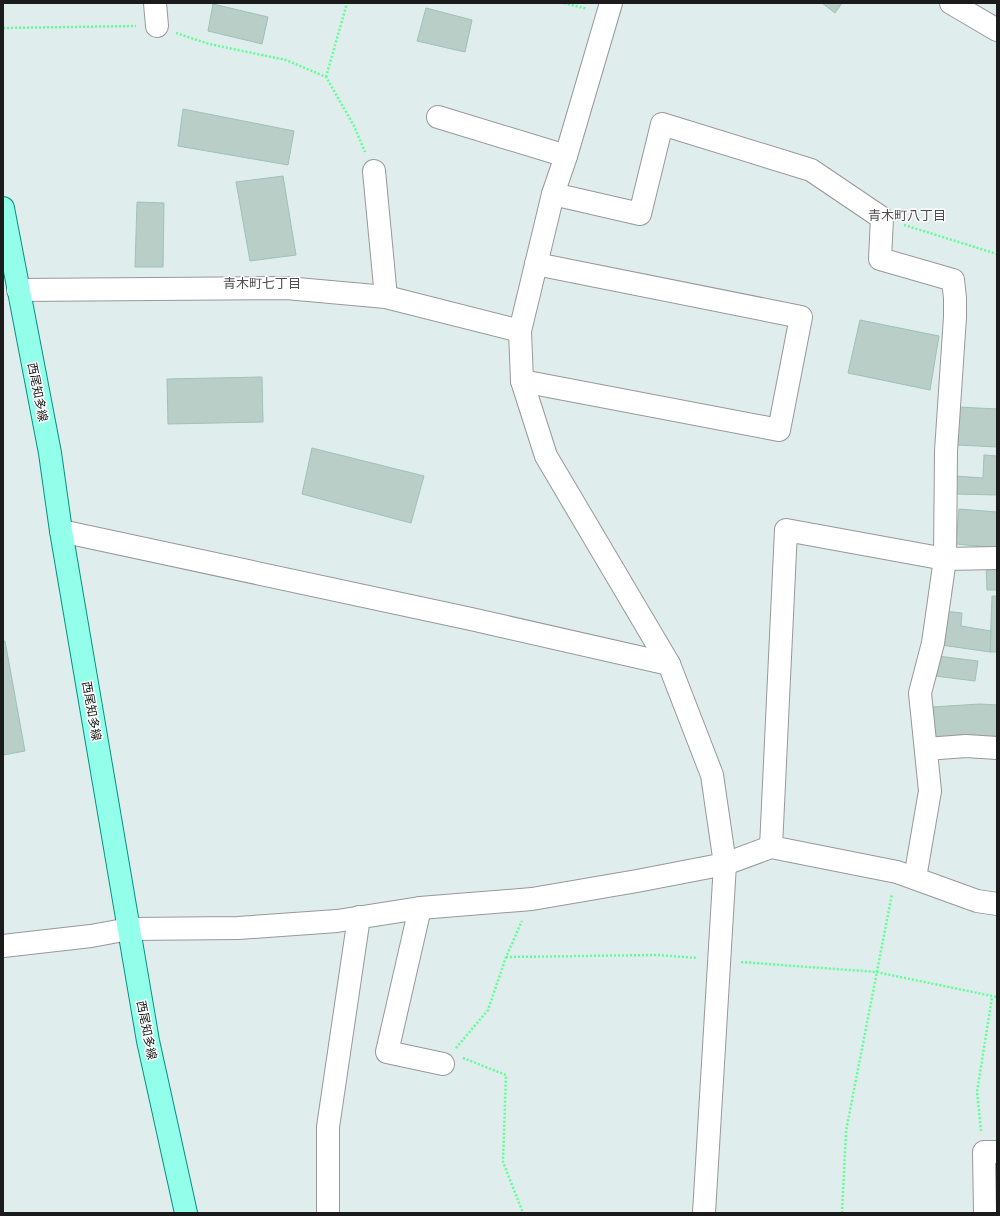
<svg xmlns="http://www.w3.org/2000/svg" width="1000" height="1216" font-family="'Open Sans','Noto Sans JP',sans-serif">
  <style>
    .building { fill: #b8cec7; stroke: #a0c1b6 }
    .lines { fill: none; stroke-linecap: round; stroke-linejoin: round }
    .minor-casing { stroke: #989898; stroke-width: 24 }
    .major-casing { stroke: #009284; stroke-width: 24 }
    .path { stroke: #5fff95; stroke-width: 2.5; stroke-dasharray: 2 2; stroke-linecap: butt }
    .minor { stroke: #fff; stroke-width: 22 }
    .major { stroke: #93ffea; stroke-width: 22 }
    .labels { text-anchor: middle; dominant-baseline: central; stroke-width: 3; stroke-linejoin: round; paint-order: stroke }
    .street-label { font-size: 12px; fill: #1b1b1b; stroke: #fff }
    .neighbourhood-label { font-size: 13px; fill: #4e4e4e; stroke: #fff }
  </style>
  <rect width="100%" height="100%" fill="#dfeeed"/>
  <!-- building -->
  <g class="building">
    <polygon points="822,3 842,3 835,13"/>
    <polygon points="213,4 268,17 262,44 208,31"/>
    <polygon points="426,8 472,20 465,52 417,41"/>
    <polygon points="183,109 294,131 288,165 178,146"/>
    <polygon points="283,176 296,255 250,261 236,182"/>
    <polygon points="137,202 164,203 163,267 135,267"/>
    <polygon points="860,320 939,336 930,390 848,373"/>
    <polygon points="262,377 263,422 168,424 167,379"/>
    <polygon points="959,407 997,409 997,447 957,445"/>
    <polygon points="312,448 424,476 411,523 302,494"/>
    <polygon points="984,455 997,456 997,495 955,494 955,476 983,478"/>
    <polygon points="959,509 997,512 997,548 956,544"/>
    <polygon points="986,565 997,565 997,590 987,590"/>
    <polygon points="992,596 997,596 997,652 990,652"/>
    <polygon points="944,611 962,613 961,626 991,631 990,652 941,645"/>
    <polygon points="3,641 5,641 25,751 3,755"/>
    <polygon points="937,656 978,661 975,681 935,676"/>
    <polygon points="980,704 997,705 997,739 936,742 932,707"/>
  </g>
  <g class="lines">
    <!-- minor casing -->
    <g class="minor-casing">
      <g id="minor">
        <polyline points="155,3 157,26"/>
        <polyline points="611,3 566,156 553,194 520,331 522,381 546,456 669,664 712,775 725,864 704,1213"/>
        <polyline points="951,3 997,30"/>
        <polyline points="438,117 566,156"/>
        <polyline points="374,171 386,297"/>
        <polyline points="553,194 640,214 662,124 811,170 882,218 880,259 953,280 955,298 955,317 946,451 945,559 933,643 920,693 930,791 915,878"/>
        <polyline points="18,290 286,288 386,297 520,331"/>
        <polyline points="522,381 779,430 801,317 536,264"/>
        <polyline points="61,531 471,619 669,664"/>
        <polyline points="926,749 966,746 997,748"/>
        <polyline points="771,847 786,530 945,559 997,558"/>
        <polyline points="420,908 387,1052 443,1064"/>
        <polyline points="3,946 91,936 129,929 238,928 337,921 420,908 532,899 637,881 725,864 771,847 897,872 977,901 997,904"/>
        <polyline points="328,1213 328,1127 359,917"/>
        <polyline points="985,1213 984,1152 997,1152"/>
      </g>
    </g>
    <!-- major casing -->
    <g class="major-casing">
      <polyline id="major" points="3,208 50,453 61,531 148,1041 186,1213"/>
    </g>
    <!-- path -->
    <g class="path">
      <polyline points="564,3 587,9"/>
      <polyline points="3,28 136,26"/>
      <polyline points="176,33 209,44 286,60 326,77 354,126 365,152"/>
      <polyline points="326,77 347,3"/>
      <polyline points="904,225 997,254"/>
      <polyline points="506,957 657,955 698,958"/>
      <polyline points="741,962 876,972 997,997"/>
      <polyline points="456,1048 488,1010 506,957 522,921"/>
      <polyline points="463,1058 506,1075 503,1162 523,1213"/>
      <polyline points="981,1131 977,1092 992,997"/>
      <polyline points="842,1213 846,1131 892,894"/>
    </g>
    <!-- minor -->
    <use href="#minor" class="minor"/>
    <!-- major -->
    <use href="#major" class="major"/>
  </g>
  <g class="labels">
    <!-- street labels -->
    <g class="street-label">
      <text transform="translate(38 392) rotate(79)">西尾知多線</text>
      <text transform="translate(92 711) rotate(80)">西尾知多線</text>
      <text transform="translate(147 1030) rotate(79)">西尾知多線</text>
    </g>
    <!-- neighbourhood labels -->
    <g class="neighbourhood-label">
      <text x="907" y="215">青木町八丁目</text>
      <text x="262" y="283">青木町七丁目</text>
    </g>
  </g>
  <!-- border -->
  <rect width="1000" height="1216" fill="none" stroke="#1b1b1b" stroke-width="8"/>
</svg>
